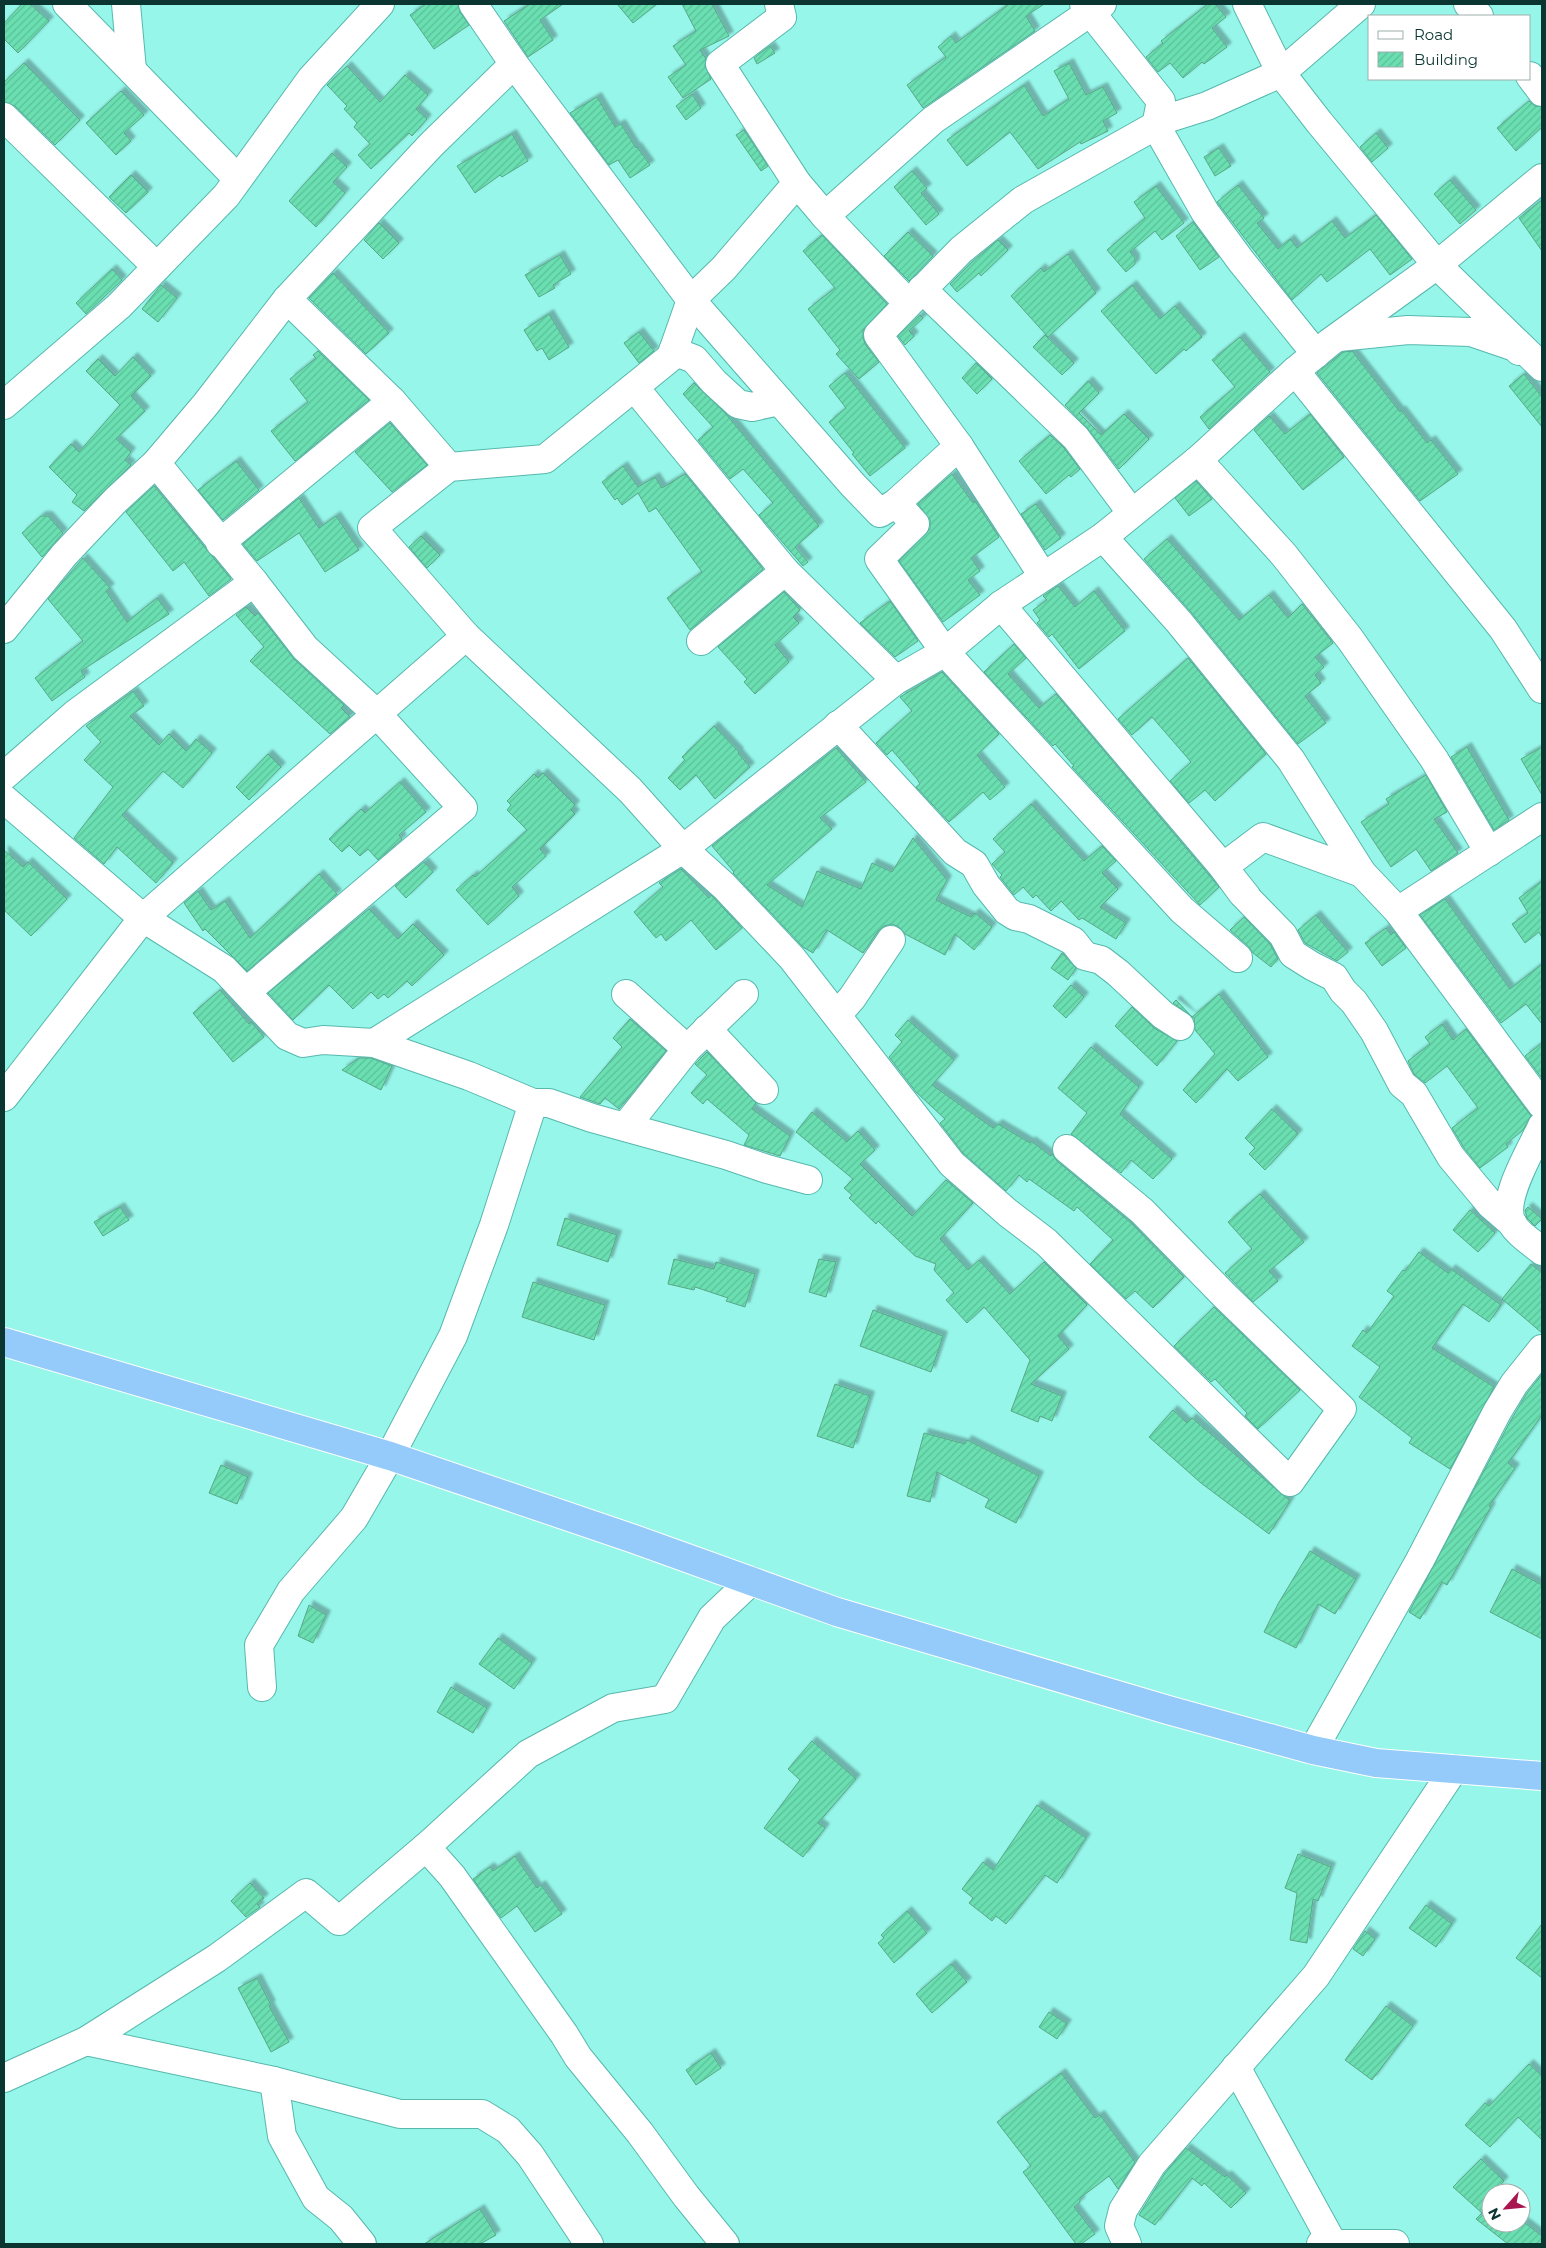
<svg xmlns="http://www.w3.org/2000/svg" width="1546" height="2248" font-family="Montserrat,sans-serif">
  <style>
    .building { fill: url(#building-hatch); stroke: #58a887; filter: url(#shadow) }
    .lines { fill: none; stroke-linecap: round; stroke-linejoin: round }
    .minor-casing { stroke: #57b8ad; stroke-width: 30 }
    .highway-casing { stroke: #fff; stroke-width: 30 }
    .minor { stroke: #fff; stroke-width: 28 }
    .highway { stroke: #94cbfa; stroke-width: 28 }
  </style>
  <defs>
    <pattern id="building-hatch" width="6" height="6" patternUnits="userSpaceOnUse" patternTransform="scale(1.25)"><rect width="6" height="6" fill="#6bdfb1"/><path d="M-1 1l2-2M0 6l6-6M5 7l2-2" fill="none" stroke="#5bc099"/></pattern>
    <filter id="shadow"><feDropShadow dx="4.5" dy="-4.5" stdDeviation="1" flood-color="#0004"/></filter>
  </defs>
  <rect width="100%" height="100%" fill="#96f6ea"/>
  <!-- building -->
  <g class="building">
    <polygon points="22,4 30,4 49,21 18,53 4,39 4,23"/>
    <polygon points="426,4 458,4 460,12 469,25 434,49 410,15"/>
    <polygon points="530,4 563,4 540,20 553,40 528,57 504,21"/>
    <polygon points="617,4 657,4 633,23"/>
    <polygon points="682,4 712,4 729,36 700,50 706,59 705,66 711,79 683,98 668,77 686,65 673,46 696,31"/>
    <polygon points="1009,4 1044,4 1026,16 1035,31 923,108 907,85 946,57 938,47 951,36 956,43"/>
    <polygon points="1208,4 1215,4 1226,17 1212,28 1227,47 1204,64 1202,62 1183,78 1170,63 1158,72 1146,57 1163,43 1161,41"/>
    <polygon points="770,46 775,53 757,64 754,58"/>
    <polygon points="24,63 80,120 55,145 15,106 4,102 4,82"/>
    <polygon points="1069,63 1086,95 1103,87 1117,113 1103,121 1108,131 1081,144 1080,142 1038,169 1010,132 967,166 947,140 1024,85 1043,116 1069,99 1054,71"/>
    <polygon points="347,66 380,102 405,75 428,95 416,109 427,119 412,136 409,133 371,169 358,155 370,144 354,127 357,123 344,109 347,106 327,85"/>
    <polygon points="121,91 144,115 124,133 131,141 116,155 86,123"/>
    <polygon points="692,94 701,108 686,120 676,106"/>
    <polygon points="597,97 615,127 621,124 636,148 637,147 650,165 630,178 618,160 609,165 570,113"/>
    <polygon points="1529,101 1535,106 1542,107 1542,127 1516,151 1497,128"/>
    <polygon points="744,130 768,166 761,171 736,135"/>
    <polygon points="1376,133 1388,148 1372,162 1360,147"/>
    <polygon points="512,134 528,161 502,177 500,175 475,193 457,166"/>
    <polygon points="1219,148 1231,166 1215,176 1204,157"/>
    <polygon points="332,153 347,167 333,182 345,193 316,227 289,201"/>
    <polygon points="912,171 927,188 921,193 939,214 926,225 894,187"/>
    <polygon points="131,175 148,192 126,213 109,197"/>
    <polygon points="1450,180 1476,210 1460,224 1434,194"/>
    <polygon points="1238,185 1264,218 1257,223 1278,249 1290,239 1297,248 1332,221 1345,238 1376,215 1412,259 1390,275 1370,249 1327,282 1321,274 1292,300 1217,202"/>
    <polygon points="1156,186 1184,223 1162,240 1155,231 1130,252 1135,258 1135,264 1126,272 1107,250 1145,218 1134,202"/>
    <polygon points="1542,200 1542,251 1519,218"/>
    <polygon points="1193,222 1219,257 1200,270 1176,236"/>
    <polygon points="379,223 399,243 383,259 364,240"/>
    <polygon points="908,232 933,256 909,281 884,256"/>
    <polygon points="822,235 887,304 863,330 863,337 865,344 879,362 859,379 836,354 840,350 808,309 835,288 803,251"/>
    <polygon points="998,240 1008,250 981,276 979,273 957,292 950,284 972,262"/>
    <polygon points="1068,254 1096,293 1048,337 1011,296 1041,268 1044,272"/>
    <polygon points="560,255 571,274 553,285 555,288 539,297 525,275"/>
    <polygon points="112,269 122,280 86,314 76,303"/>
    <polygon points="333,273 389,333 366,354 309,298"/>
    <polygon points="161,285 177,298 158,322 142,309"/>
    <polygon points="1132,285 1160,319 1175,306 1202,337 1186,351 1184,349 1156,374 1101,311"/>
    <polygon points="549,314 569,347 549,360 542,348 537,351 524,330"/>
    <polygon points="920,315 923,318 909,331 914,336 905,345 898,336"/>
    <polygon points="639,332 654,351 639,363 624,343"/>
    <polygon points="1045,335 1074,363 1062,375 1033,347"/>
    <polygon points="1240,337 1270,372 1209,429 1200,417 1235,387 1212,360"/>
    <polygon points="318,351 369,400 295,461 271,431 308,402 290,379 316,358 313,355"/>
    <polygon points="1352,351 1400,412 1401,410 1427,443 1431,440 1458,474 1420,501 1317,373 1343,352"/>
    <polygon points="133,357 151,376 131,396 145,411 116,439 131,452 125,460 131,465 84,511 72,502 77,495 49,467 71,444 79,452 120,405 86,371 98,359 115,376"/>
    <polygon points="976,363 992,379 977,394 962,378"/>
    <polygon points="845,373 905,448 870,476 852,454 854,453 829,422 846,408 829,386"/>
    <polygon points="1524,374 1542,397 1542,427 1509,386"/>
    <polygon points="1088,381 1099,393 1079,413 1101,435 1124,414 1149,439 1119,469 1088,429 1065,405"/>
    <polygon points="694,383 726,414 819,526 795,547 808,562 803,566 759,515 773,503 743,469 730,479 698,440 713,427 683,394"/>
    <polygon points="1310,414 1344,457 1303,490 1254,430 1269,416 1285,434"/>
    <polygon points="390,423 427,465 392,492 355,452"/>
    <polygon points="1050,435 1064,448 1080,469 1071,477 1069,475 1046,494 1019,461"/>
    <polygon points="236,461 259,490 223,520 198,490"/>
    <polygon points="623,466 638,487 655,477 662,488 685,474 763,569 690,630 667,598 702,572 656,508 649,512 638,493 622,505 617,498 615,500 602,482"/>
    <polygon points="952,474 973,503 975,501 999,537 971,558 980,571 968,580 980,595 943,622 899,561 930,529 930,520 918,504"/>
    <polygon points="1196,481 1212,499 1189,516 1175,498"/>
    <polygon points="154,486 231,579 209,596 184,562 173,571 126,512"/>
    <polygon points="299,498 319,528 336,516 359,550 325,572 299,533 257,561 243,544"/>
    <polygon points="1036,504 1061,538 1045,550 1021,514"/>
    <polygon points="41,516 48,516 63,533 42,557 22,533"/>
    <polygon points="421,536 440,555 427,568 409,547"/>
    <polygon points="1167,539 1239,620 1269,595 1288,618 1302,604 1333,643 1315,657 1324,667 1315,675 1321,683 1305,696 1326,723 1298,744 1191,612 1144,559"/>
    <polygon points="83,558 110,588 106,591 127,622 157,598 169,614 81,671 85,677 52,701 35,678 83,641 48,599"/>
    <polygon points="1058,586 1075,607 1094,591 1125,631 1079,669 1052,634 1049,637 1037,623 1040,620 1033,610 1047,600 1043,596"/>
    <polygon points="784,592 800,610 793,617 799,623 775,645 789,662 755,694 744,682 747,679 718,647"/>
    <polygon points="890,601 918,641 895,657 860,623"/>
    <polygon points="246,607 255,616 258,613 294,659 344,705 341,708 350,717 330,734 250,661 264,647 236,615"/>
    <polygon points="1014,644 1026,658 1008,674 1039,708 1056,694 1219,887 1200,905 1072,767 1074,766 1055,744 1053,746 984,672"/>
    <polygon points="1188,658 1266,754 1215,801 1205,790 1189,803 1170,781 1191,762 1152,717 1132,735 1118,719"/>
    <polygon points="942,672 999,734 977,755 1005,787 990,800 983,792 949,822 916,787 920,784 917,779 892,750 887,755 876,743 912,711 900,697"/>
    <polygon points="133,691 144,706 130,716 159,745 169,734 186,751 196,739 212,753 183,788 163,771 122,815 173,863 156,883 117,847 104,864 74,838 113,787 84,760 101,742 86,726"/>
    <polygon points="714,726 739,752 738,753 750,767 715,799 696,775 680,790 668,778 685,760 682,757"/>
    <polygon points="1467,747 1509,820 1494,830 1451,757"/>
    <polygon points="1542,747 1542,795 1521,759"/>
    <polygon points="836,748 866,782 820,818 832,829 767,885 802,907 817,871 861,889 872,863 892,872 913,838 947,880 936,900 971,917 975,913 992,927 974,950 955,934 945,955 905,934 899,927 892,924 884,926 878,931 863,953 827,930 813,953 803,947 733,873 734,872 712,846"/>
    <polygon points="268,754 281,767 249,800 236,787"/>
    <polygon points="543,773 575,805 571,810 575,814 540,849 546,856 512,887 519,896 488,925 456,890 473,875 475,877 527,830 507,810 511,805 507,801 534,774 538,778"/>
    <polygon points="1426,775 1447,812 1434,819 1458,853 1431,871 1416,849 1391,867 1361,822 1389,804 1386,799"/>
    <polygon points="400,782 426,812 399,835 402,839 378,860 368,849 360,856 349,845 342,852 329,839 361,809 365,813"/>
    <polygon points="1031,804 1084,861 1102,846 1116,861 1102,873 1118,889 1100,907 1126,923 1116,939 1082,918 1079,920 1061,901 1051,911 1036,895 1033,898 1023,887 1014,895 1000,877 1002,875 992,864 1005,852 993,839"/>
    <polygon points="4,850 23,867 28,862 67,899 31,936 4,910"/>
    <polygon points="424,862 433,872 406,898 395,886"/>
    <polygon points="681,869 709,898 711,895 742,928 716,950 691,920 666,941 661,934 656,938 634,912 663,887 659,883"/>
    <polygon points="319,874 337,894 247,971 205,929 203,931 184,903 198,891 211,910 225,901 250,938"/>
    <polygon points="1542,881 1542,938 1539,932 1525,943 1512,924 1528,913 1519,898"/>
    <polygon points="1445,899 1510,989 1542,964 1542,1024 1526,1004 1501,1023 1420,915"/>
    <polygon points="369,909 398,939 413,924 444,955 412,986 407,981 388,998 384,994 378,999 371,992 353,1009 329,985 293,1020 268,993"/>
    <polygon points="1316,915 1348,952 1337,961 1305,943 1298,930"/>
    <polygon points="1244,917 1270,944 1278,959 1271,967 1253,953 1248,946 1230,930"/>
    <polygon points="1386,928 1391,935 1394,932 1406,948 1382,966 1365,943"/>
    <polygon points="1062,953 1076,968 1068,980 1051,968"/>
    <polygon points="1071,985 1084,997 1066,1018 1053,1006"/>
    <polygon points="220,990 249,1024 251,1022 264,1037 233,1062 193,1013"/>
    <polygon points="1219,994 1268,1057 1238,1081 1227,1069 1196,1103 1183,1090 1215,1054 1195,1030 1194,1018 1173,1003 1176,1000 1192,1017"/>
    <polygon points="1132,1007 1154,1028 1177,1041 1157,1066 1115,1026"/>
    <polygon points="630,1019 666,1051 619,1109 605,1098 600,1104 580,1097 622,1047 613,1038"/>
    <polygon points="908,1020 954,1060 932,1085 993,1128 998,1124 1030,1143 1031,1141 1051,1156 1052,1154 1057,1161 1131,1223 1184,1277 1153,1308 1135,1291 1126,1299 1090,1264 1113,1240 1077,1207 1074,1211 1029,1179 1027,1182 1019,1175 1006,1191 963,1153 940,1123 945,1119 916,1092 889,1057 902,1042 895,1035"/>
    <polygon points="1442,1024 1453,1040 1466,1029 1531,1116 1523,1130 1506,1144 1508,1147 1480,1168 1464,1148 1452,1128 1478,1108 1447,1066 1425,1083 1414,1074 1408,1061 1430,1044 1425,1037"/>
    <polygon points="1542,1043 1542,1076 1541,1077 1525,1056"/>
    <polygon points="1091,1047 1139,1087 1120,1114 1172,1159 1153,1179 1131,1160 1121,1173 1071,1134 1087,1113 1058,1088"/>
    <polygon points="707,1052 756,1103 752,1109 790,1136 780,1156 744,1145 749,1135 707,1099 703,1104 691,1093 707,1075 695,1064"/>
    <polygon points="359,1058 371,1058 392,1066 381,1090 342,1070"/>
    <polygon points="1272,1109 1298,1134 1265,1170 1249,1154 1255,1148 1245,1138"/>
    <polygon points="812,1112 847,1142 858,1131 875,1150 860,1164 912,1216 946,1180 973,1203 940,1239 968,1270 979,1260 1010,1294 1044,1262 1087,1305 1058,1336 1069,1349 1031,1384 1062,1396 1052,1421 1040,1416 1038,1422 1011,1411 1030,1360 984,1307 967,1323 946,1300 954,1293 934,1270 936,1264 915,1256 878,1221 876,1224 849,1198 852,1195 844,1188 853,1179 796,1132"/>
    <polygon points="1260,1194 1304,1242 1269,1271 1278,1281 1253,1302 1225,1273 1252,1249 1228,1222"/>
    <polygon points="120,1207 129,1220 103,1236 94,1222"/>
    <polygon points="1528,1207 1542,1219 1535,1226 1527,1218 1525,1210"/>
    <polygon points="1470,1210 1495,1233 1478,1252 1453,1230"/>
    <polygon points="565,1218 617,1235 608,1262 557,1245"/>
    <polygon points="1419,1252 1448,1273 1451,1269 1501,1305 1489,1322 1463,1304 1432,1348 1494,1387 1450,1469 1409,1443 1412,1438 1359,1397 1380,1367 1352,1346 1363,1330 1367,1333 1394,1296 1387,1291 1403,1270 1405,1271"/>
    <polygon points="674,1259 714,1269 716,1262 755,1274 745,1307 726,1301 728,1298 695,1287 694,1290 668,1284"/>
    <polygon points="819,1259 836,1262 826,1297 809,1292"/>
    <polygon points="1531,1264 1542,1273 1542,1333 1502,1299"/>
    <polygon points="533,1282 605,1305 594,1340 522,1317"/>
    <polygon points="1214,1307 1300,1390 1258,1429 1245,1416 1247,1413 1215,1379 1211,1382 1174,1346"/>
    <polygon points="873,1310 943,1336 931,1372 860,1346"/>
    <polygon points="1542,1374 1542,1415 1508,1463 1515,1468 1489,1506 1491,1507 1447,1585 1442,1582 1420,1619 1409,1612 1511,1420 1527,1393"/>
    <polygon points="835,1384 870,1396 853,1448 817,1436"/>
    <polygon points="1173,1410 1187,1423 1192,1418 1290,1501 1269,1534 1201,1483 1149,1437"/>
    <polygon points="924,1433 965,1444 967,1440 1039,1476 1016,1523 985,1507 989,1499 937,1472 930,1502 907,1496"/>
    <polygon points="221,1465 248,1477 237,1504 209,1493"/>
    <polygon points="1310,1551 1356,1579 1335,1614 1318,1604 1296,1648 1264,1632 1278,1604"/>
    <polygon points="1512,1569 1542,1585 1542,1639 1490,1612"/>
    <polygon points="309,1605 326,1615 313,1643 298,1636"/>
    <polygon points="498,1638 532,1663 514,1689 479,1664"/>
    <polygon points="451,1687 487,1708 473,1733 437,1712"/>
    <polygon points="812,1741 856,1779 818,1823 825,1828 803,1857 764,1828 800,1780 788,1769"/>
    <polygon points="1037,1805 1086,1838 1057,1883 1045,1875 1006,1924 996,1916 992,1921 969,1903 973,1898 962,1889 983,1862 993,1870"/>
    <polygon points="1298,1854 1331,1867 1318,1901 1313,1899 1307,1943 1290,1940 1297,1893 1285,1888"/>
    <polygon points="515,1856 537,1888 541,1885 562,1914 535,1932 517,1906 501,1918 473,1879 490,1867 493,1871"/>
    <polygon points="250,1883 264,1898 257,1904 260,1907 246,1917 231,1901"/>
    <polygon points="1426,1905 1452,1924 1436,1947 1409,1928"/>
    <polygon points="907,1911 927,1933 894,1963 878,1943 884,1938 881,1935"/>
    <polygon points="1542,1924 1542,1978 1516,1958"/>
    <polygon points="1365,1931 1375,1939 1363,1956 1353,1949"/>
    <polygon points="951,1964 967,1982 932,2013 916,1994"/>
    <polygon points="257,1978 271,2005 269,2006 289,2042 271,2052 238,1988"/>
    <polygon points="1386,2006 1413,2026 1372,2080 1345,2060"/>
    <polygon points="1049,2012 1067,2024 1057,2039 1039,2027"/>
    <polygon points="711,2053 721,2068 696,2085 686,2070"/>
    <polygon points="1529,2064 1542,2076 1542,2140 1518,2117 1490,2147 1465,2125 1485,2103 1489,2106"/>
    <polygon points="1061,2073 1095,2118 1100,2115 1135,2162 1118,2189 1109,2176 1080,2198 1080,2202 1074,2207 1095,2234 1081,2244 1076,2244 1023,2172 1031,2166 997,2122"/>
    <polygon points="1186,2148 1225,2177 1227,2175 1246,2193 1231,2208 1204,2183 1202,2186 1192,2178 1155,2225 1139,2215 1165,2173"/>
    <polygon points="1481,2159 1504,2181 1490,2196 1491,2223 1521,2223 1521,2220 1542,2236 1542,2244 1508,2244 1476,2219 1482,2213 1453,2187"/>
    <polygon points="480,2209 496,2235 480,2244 424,2244"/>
  </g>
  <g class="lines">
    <!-- minor casing -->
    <g class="minor-casing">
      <g id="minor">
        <polyline points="67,4 238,179"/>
        <polyline points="126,4 132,70"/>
        <polyline points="473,4 514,64 691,300 853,485 880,513 896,503 915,524 879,559 945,652 1182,910 1238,958"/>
        <polyline points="779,4 782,17 720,64 797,183 724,268 691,300 671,357 545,459 449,467 372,528 466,636 630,790 683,849 724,886 792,958 952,1164 1008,1213 1046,1242 1290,1482 1342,1409 1225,1296 1142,1211 1067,1149"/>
        <polyline points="1084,4 1161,101 1156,126 1205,212 1241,261 1316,354"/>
        <polyline points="1247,4 1281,73 1319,122 1437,265 1542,367"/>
        <polyline points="1468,4 1479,16"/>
        <polyline points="1530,76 1542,92"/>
        <polyline points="4,117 157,267"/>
        <polyline points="797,183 825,216 908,303"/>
        <polyline points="825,216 933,120 1102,4"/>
        <polyline points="922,289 1076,438 1131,512"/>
        <polyline points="1339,337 1408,330 1471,332 1515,347 1519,351"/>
        <polyline points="673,351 694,359 714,382 738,404 752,407 779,401"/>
        <polyline points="1295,371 1503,629 1542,689"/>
        <polyline points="634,387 785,571 896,680"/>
        <polyline points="392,401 449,467"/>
        <polyline points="4,405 119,306 226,196 311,79 380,4"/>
        <polyline points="1198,460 1284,555 1350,639 1434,759 1489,852"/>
        <polyline points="896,503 959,446"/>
        <polyline points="1103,537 1179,622 1291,760 1362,873 1398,911 1542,1105"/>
        <polyline points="220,543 392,401 287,299"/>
        <polyline points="1043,576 959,446 878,335 961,250 1023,200 1169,118 1207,106 1281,73 1361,4"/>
        <polyline points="1001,605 1223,867 1263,837 1362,873"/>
        <polyline points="4,629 64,555 116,500 156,463 206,404 287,299 431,145 514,64"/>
        <polyline points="701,641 785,571"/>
        <polyline points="838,725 955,852 974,864 986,885 1007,911 1015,916 1029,919 1073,941 1085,956 1101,960 1118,973 1163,1015 1180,1026"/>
        <polyline points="4,776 75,714 254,582 156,463"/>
        <polyline points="4,799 143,918 224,969 287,1036 303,1043 323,1040 374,1043 469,1076 533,1103 549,1103 592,1118 726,1155 767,1169 808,1180"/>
        <polyline points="1247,897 1223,867 1242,893 1283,935 1293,954 1312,966 1334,977 1343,991 1354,1002 1374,1031 1402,1084 1414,1094 1451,1157 1491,1205 1513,1224"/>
        <polyline points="1398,911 1542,817"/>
        <polyline points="246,992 463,808 377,714 305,648 254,582"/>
        <polyline points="626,994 687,1049"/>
        <polyline points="837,1015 852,998 891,940"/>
        <polyline points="707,1029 764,1090"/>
        <polyline points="374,1043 683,849 896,680 945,652 1001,605 1103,537 1198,460 1295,371 1329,343 1437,265 1542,178"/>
        <polyline points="4,1097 143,918 466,636"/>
        <polyline points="626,1126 687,1049 744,994"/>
        <path d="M1542,1126c-10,23 -44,76 -29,99 6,10 21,19 29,26"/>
        <polyline points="262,1687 259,1645 291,1591 354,1518 390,1456 453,1336 494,1225 533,1103"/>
        <polyline points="1313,1750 1420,1560 1497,1412 1514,1384 1542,1349"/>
        <polyline points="426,1847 452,1876 564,2034 578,2057 640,2133 686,2196 725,2244"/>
        <polyline points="86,2041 274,2081 400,2114 482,2114 508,2130 530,2155 589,2244"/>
        <polyline points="1236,2067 1333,2244"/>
        <polyline points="4,2078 86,2041 217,1958 306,1893 339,1921 426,1847 528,1754 613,1708 665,1699 712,1618 751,1581"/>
        <polyline points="274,2081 282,2136 316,2198 341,2218 362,2244"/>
        <polyline points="1127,2244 1119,2226 1123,2210 1152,2164 1316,1976 1454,1769"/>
        <polyline points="1321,2244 1395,2244"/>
      </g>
    </g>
    <!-- highway casing -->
    <g class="highway-casing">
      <polyline id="highway" points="4,1342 390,1456 634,1539 837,1612 1168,1710 1313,1750 1376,1763 1542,1776"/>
    </g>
    <!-- minor -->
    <use href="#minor" class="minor"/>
    <!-- highway -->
    <use href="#highway" class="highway"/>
  </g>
  <!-- border -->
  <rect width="1546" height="2248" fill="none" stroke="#0a3531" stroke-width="10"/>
  <!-- legend -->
  <rect x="1368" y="15" width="162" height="65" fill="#ffffff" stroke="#9daead"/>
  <rect x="1378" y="31" width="25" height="8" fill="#ffffff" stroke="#9daead"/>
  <text x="1414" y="40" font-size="15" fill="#0a3531">Road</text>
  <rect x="1378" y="52" width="25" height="15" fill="url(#building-hatch)" stroke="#9daead"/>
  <text x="1414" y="65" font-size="15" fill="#0a3531">Building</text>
  <!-- north arrow -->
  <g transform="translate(1506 2208) rotate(243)"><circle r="24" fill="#ffffff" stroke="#9daead"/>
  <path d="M0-4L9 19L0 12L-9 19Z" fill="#a8154f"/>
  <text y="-8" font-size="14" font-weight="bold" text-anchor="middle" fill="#0a3531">N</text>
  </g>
</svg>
